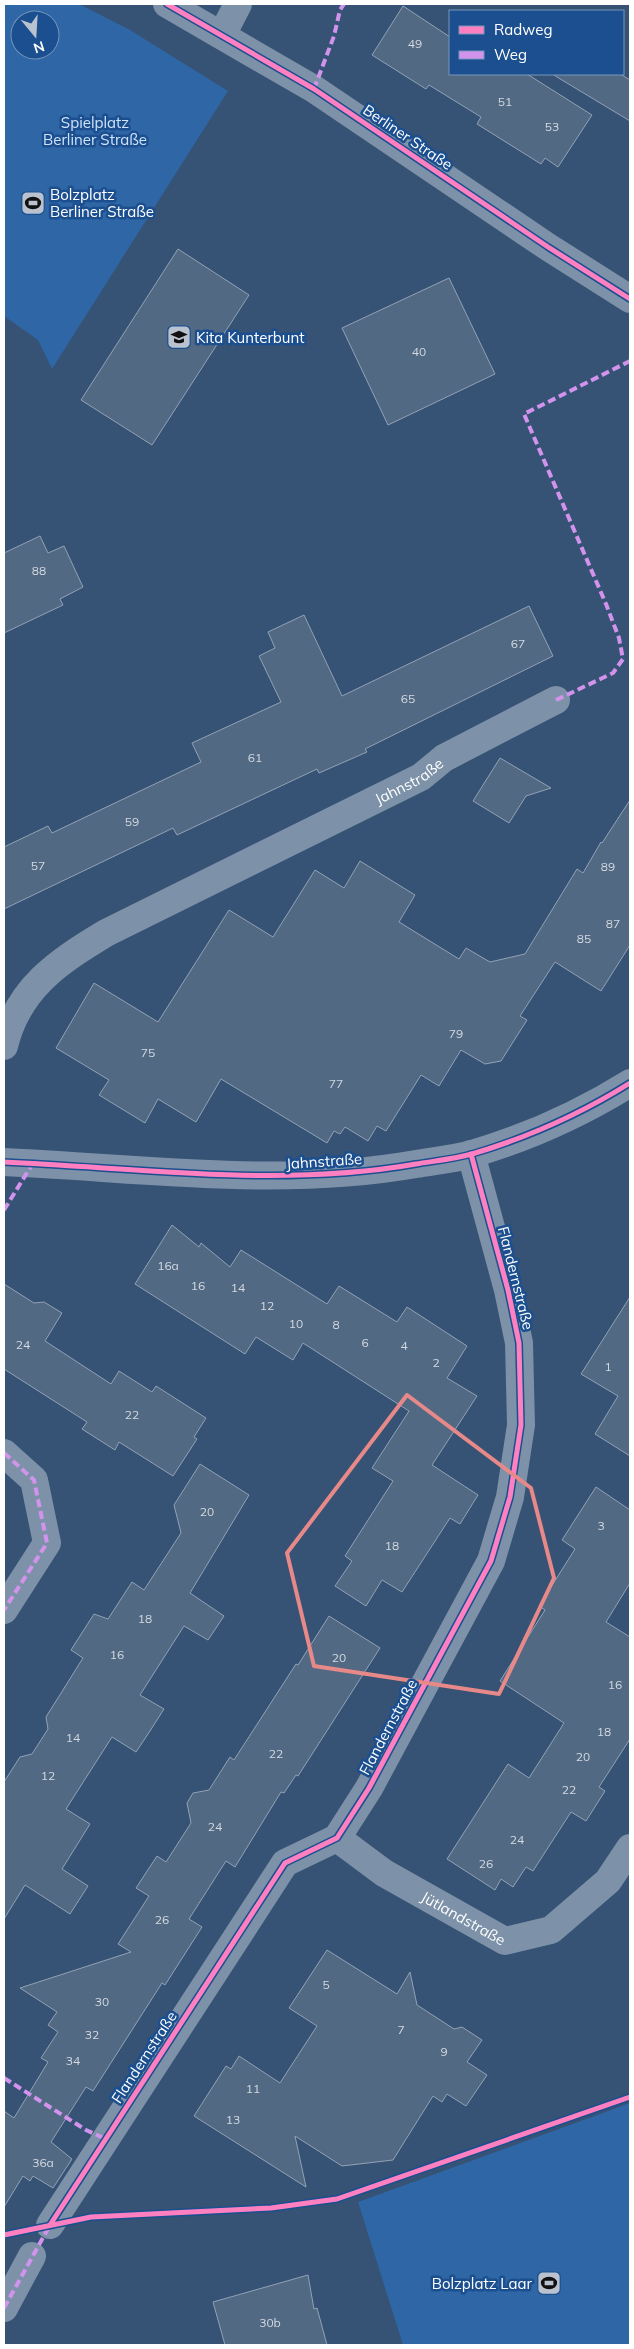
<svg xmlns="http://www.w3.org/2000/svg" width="634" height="2349" font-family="Mulish,sans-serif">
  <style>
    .green { fill: #2f66a5; fill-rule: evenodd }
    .building { fill: #526984; stroke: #92a2b6 }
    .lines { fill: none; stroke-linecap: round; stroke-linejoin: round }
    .minor { stroke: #7d92a8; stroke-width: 28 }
    .quiet { stroke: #d193ec; stroke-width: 4; stroke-dasharray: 8 4; stroke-linecap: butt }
    .cycleway-casing { stroke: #1b4f8f; stroke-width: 8 }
    .cycleway { stroke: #ff80c0; stroke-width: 5 }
    .marked { fill: none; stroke: #e88989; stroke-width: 4; stroke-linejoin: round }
    .labels { text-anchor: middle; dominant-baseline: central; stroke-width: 5; stroke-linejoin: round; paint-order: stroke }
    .number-label { font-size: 12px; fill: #d4dae0 }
    .park-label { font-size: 15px; fill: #cfe3fa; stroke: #1b4f8f }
    .street-label { font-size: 15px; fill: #fff; stroke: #1b4f8f }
    .poi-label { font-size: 15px; fill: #fff; stroke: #1b4f8f; text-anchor: start }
  </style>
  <rect width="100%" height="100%" fill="#365274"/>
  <!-- green -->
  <g class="green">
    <path d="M4,4h75l51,26 98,61 -176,278 -14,-29 -34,-24zM20,20h30v30h-30z"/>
    <polygon points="630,2103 630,2345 403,2345 358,2202"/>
  </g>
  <!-- building -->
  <g class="building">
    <polygon points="403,6 450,37 450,74 527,74 592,115 558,167 545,158 541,164 477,124 481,117 429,85 426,89 372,55"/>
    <polygon points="552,74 620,74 630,80 630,121"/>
    <polygon points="178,249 249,295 152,445 81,400"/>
    <polygon points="449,278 495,374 388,425 342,328"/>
    <polygon points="40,536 48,553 64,546 83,587 60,599 63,605 4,633 4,553"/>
    <polygon points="529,606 553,656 365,749 367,752 319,773 317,769 177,835 173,828 4,909 4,847 48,826 52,833 201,762 192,743 281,702 259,656 275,648 268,632 304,615 342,696"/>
    <polygon points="500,758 551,788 526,796 509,823 473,801"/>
    <polygon points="630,800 630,945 601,991 555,962 520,1016 527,1020 501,1061 485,1064 461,1050 439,1086 421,1075 386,1131 377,1126 368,1141 345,1127 340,1134 334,1131 327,1143 221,1079 196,1122 158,1099 145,1123 99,1095 109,1080 56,1048 94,983 158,1022 229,910 273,937 315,870 344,888 360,861 415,895 399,922 459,959 466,948 490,962 525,954 577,869 583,873 601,842 602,843"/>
    <polygon points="172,1225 199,1247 201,1243 230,1267 241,1250 327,1304 339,1286 397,1322 407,1307 467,1346 447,1378 477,1396 432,1465 478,1495 460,1524 450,1518 402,1592 382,1580 366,1606 335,1586 352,1561 345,1556 393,1481 372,1468 409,1411 303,1343 293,1360 256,1337 245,1354 135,1284"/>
    <polygon points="4,1284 34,1303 44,1302 62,1313 45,1341 111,1384 119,1371 152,1392 156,1386 206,1418 194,1437 197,1439 173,1476 119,1442 115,1450 82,1429 87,1422 4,1369"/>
    <polygon points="630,1297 630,1456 595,1434 618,1396 581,1374"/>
    <polygon points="200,1464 249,1495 190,1593 224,1616 208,1640 184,1626 140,1695 164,1709 150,1731 136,1752 112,1737 66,1809 90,1824 62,1869 88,1886 70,1914 25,1885 4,1919 4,1782 20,1757 32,1754 48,1729 46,1717 83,1658 71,1650 94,1614 108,1619 132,1582 144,1590 181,1533 174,1505"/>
    <polygon points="596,1487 630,1510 630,1583 606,1622 630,1637 630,1739 599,1787 605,1791 586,1821 571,1812 533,1871 526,1867 513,1887 501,1879 495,1890 447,1859 508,1764 529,1778 564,1723 500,1681 545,1610 539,1606 575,1549 562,1540"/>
    <polygon points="329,1616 380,1648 298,1776 296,1775 284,1793 281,1792 235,1867 226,1861 189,1919 202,1927 165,1985 162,1983 93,2091 86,2087 51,2142 72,2159 53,2188 33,2176 30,2181 23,2176 4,2207 4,2111 14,2118 48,2062 41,2058 58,2032 48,2025 57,2012 20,1988 131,1952 118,1944 149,1896 136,1888 157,1856 166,1862 191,1823 187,1803 193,1793 209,1790 230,1757 234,1760 296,1664 298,1665"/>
    <polygon points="327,1950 397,1994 410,1972 417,2005 454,2029 462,2027 482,2040 467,2062 487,2075 466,2106 447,2094 442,2102 433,2096 393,2160 342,2166 295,2136 306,2187 194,2116 226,2066 231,2069 239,2056 280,2083 317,2026 289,2008"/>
    <polygon points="308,2275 314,2309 317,2308 327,2345 225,2345 213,2302"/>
  </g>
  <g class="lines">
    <!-- minor -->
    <g class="minor">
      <polyline points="167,4 314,89 548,247 630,299"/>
      <polyline points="222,35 238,4"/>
      <path id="s1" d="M4,1046c14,-58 54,-84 102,-113l315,-156 23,-19 112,-58"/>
      <path d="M4,1162c137,6 276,26 412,2 18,-3 38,-5 56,-10 54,-16 110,-41 158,-71"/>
      <polyline points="4,1453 34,1480 47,1543 4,1610"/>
      <path id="s2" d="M337,1838l47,35 121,68 46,-11 57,-49 22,-33"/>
      <polyline points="50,2225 285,1863 337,1838 369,1788 491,1561 510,1497 521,1425 519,1343 508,1290 471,1154"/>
      <polyline points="4,2308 32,2256"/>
    </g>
    <!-- quiet -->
    <g class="quiet">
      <polyline points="314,89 334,36 340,10 344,4"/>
      <polyline points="556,700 613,673 623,659 619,638 606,604 524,414 630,361"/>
      <polyline points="4,1210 33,1163"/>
      <polyline points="4,1453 34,1480 47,1543 4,1610"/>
      <polyline points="4,2078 86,2130 106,2139"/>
      <polyline points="4,2308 50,2225"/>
    </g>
    <!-- cycleway casing -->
    <g class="cycleway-casing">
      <g id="cycleway">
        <polyline points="167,4 314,89 548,247 630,299"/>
        <path d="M4,1162c137,6 276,26 412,2 18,-3 38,-5 56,-10 54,-16 110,-41 158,-71"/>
        <polyline points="50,2225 285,1863 337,1838 369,1788 491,1561 510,1497 521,1425 519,1343 508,1290 471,1154"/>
        <polyline points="4,2235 91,2217 271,2208 337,2199 630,2097"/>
      </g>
    </g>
    <!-- cycleway -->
    <use href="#cycleway" class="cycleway"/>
  </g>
  <!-- marked area -->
  <path class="marked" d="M407,1395l124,93 23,90 -55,116 -185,-28 -27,-113z"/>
  <!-- icons -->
  <defs>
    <g id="stadium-square" transform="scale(1.25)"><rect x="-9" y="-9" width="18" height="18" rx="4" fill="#b9c2ce" stroke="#1b4f8f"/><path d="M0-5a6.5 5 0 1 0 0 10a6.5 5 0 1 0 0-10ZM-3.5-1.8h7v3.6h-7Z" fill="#111"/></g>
    <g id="school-square" transform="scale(1.25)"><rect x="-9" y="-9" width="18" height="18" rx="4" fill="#b9c2ce" stroke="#1b4f8f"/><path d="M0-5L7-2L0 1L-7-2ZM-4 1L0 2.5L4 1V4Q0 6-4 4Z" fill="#111"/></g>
  </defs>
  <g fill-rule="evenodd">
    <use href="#stadium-square" x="33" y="203"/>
    <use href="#school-square" x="179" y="337"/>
    <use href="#stadium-square" x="549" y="2283"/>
  </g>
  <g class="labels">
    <!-- number labels -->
    <g class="number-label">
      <text x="415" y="43">49</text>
      <text x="505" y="101">51</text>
      <text x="552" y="126">53</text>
      <text x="419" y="351">40</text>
      <text x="39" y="570">88</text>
      <text x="518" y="643">67</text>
      <text x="408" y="698">65</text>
      <text x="255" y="757">61</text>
      <text x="132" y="821">59</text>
      <text x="38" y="865">57</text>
      <text x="608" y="866">89</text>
      <text x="613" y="923">87</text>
      <text x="584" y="938">85</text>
      <text x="456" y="1033">79</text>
      <text x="148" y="1052">75</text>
      <text x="336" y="1083">77</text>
      <text x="168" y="1265">16a</text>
      <text x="198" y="1285">16</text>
      <text x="238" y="1287">14</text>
      <text x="267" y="1305">12</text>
      <text x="296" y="1323">10</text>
      <text x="336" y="1324">8</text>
      <text x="365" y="1342">6</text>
      <text x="23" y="1344">24</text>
      <text x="404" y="1345">4</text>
      <text x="436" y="1362">2</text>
      <text x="608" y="1366">1</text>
      <text x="132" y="1414">22</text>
      <text x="207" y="1511">20</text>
      <text x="601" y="1525">3</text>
      <text x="392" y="1545">18</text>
      <text x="145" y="1618">18</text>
      <text x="117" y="1654">16</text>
      <text x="339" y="1657">20</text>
      <text x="615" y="1684">16</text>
      <text x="604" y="1731">18</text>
      <text x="73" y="1737">14</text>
      <text x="276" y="1753">22</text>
      <text x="583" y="1756">20</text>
      <text x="48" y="1775">12</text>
      <text x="569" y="1789">22</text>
      <text x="215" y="1826">24</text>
      <text x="517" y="1839">24</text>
      <text x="486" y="1863">26</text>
      <text x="162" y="1919">26</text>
      <text x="326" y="1984">5</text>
      <text x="102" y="2001">30</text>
      <text x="401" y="2029">7</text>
      <text x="92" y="2034">32</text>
      <text x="444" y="2051">9</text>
      <text x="73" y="2060">34</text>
      <text x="253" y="2088">11</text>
      <text x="233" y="2119">13</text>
      <text x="43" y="2162">36a</text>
      <text x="270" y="2322">30b</text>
    </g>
    <!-- park labels -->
    <g class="park-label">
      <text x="95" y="122">Spielplatz<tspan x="95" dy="17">Berliner Straße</tspan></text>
    </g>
    <!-- street labels -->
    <g class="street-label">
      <text transform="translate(408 137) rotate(34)">Berliner Straße</text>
      <text stroke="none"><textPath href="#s1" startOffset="496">Jahnstraße</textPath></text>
      <text transform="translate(324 1161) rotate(-4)">Jahnstraße</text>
      <text transform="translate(516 1278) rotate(76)">Flandernstraße</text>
      <text transform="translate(388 1727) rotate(-62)">Flandernstraße</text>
      <text stroke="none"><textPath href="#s2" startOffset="150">Jütlandstraße</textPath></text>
      <text transform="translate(144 2057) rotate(-57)">Flandernstraße</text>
    </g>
    <!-- poi labels -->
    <g class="poi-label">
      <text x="50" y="194">Bolzplatz<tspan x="50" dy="17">Berliner Straße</tspan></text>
      <text x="196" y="337">Kita Kunterbunt</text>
      <text x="532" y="2283" text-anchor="end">Bolzplatz Laar</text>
    </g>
  </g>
  <!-- border -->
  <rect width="634" height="2349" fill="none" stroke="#ffffff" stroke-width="10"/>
  <!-- legend -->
  <rect x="449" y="10" width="175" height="65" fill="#1b4f8f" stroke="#7695bc"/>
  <rect x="459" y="26" width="25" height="8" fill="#ff80c0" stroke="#7695bc"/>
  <text x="494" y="35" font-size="15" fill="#ffffff">Radweg</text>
  <rect x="459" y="51" width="25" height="8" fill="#d193ec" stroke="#7695bc"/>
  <text x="494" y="60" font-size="15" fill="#ffffff">Weg</text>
  <!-- north arrow -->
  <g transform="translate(35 35) rotate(162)"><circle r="24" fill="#1b4f8f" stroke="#7695bc"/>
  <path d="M0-4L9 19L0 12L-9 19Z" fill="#b9c2ce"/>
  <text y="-8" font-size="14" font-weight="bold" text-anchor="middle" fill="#ffffff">N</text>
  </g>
</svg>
